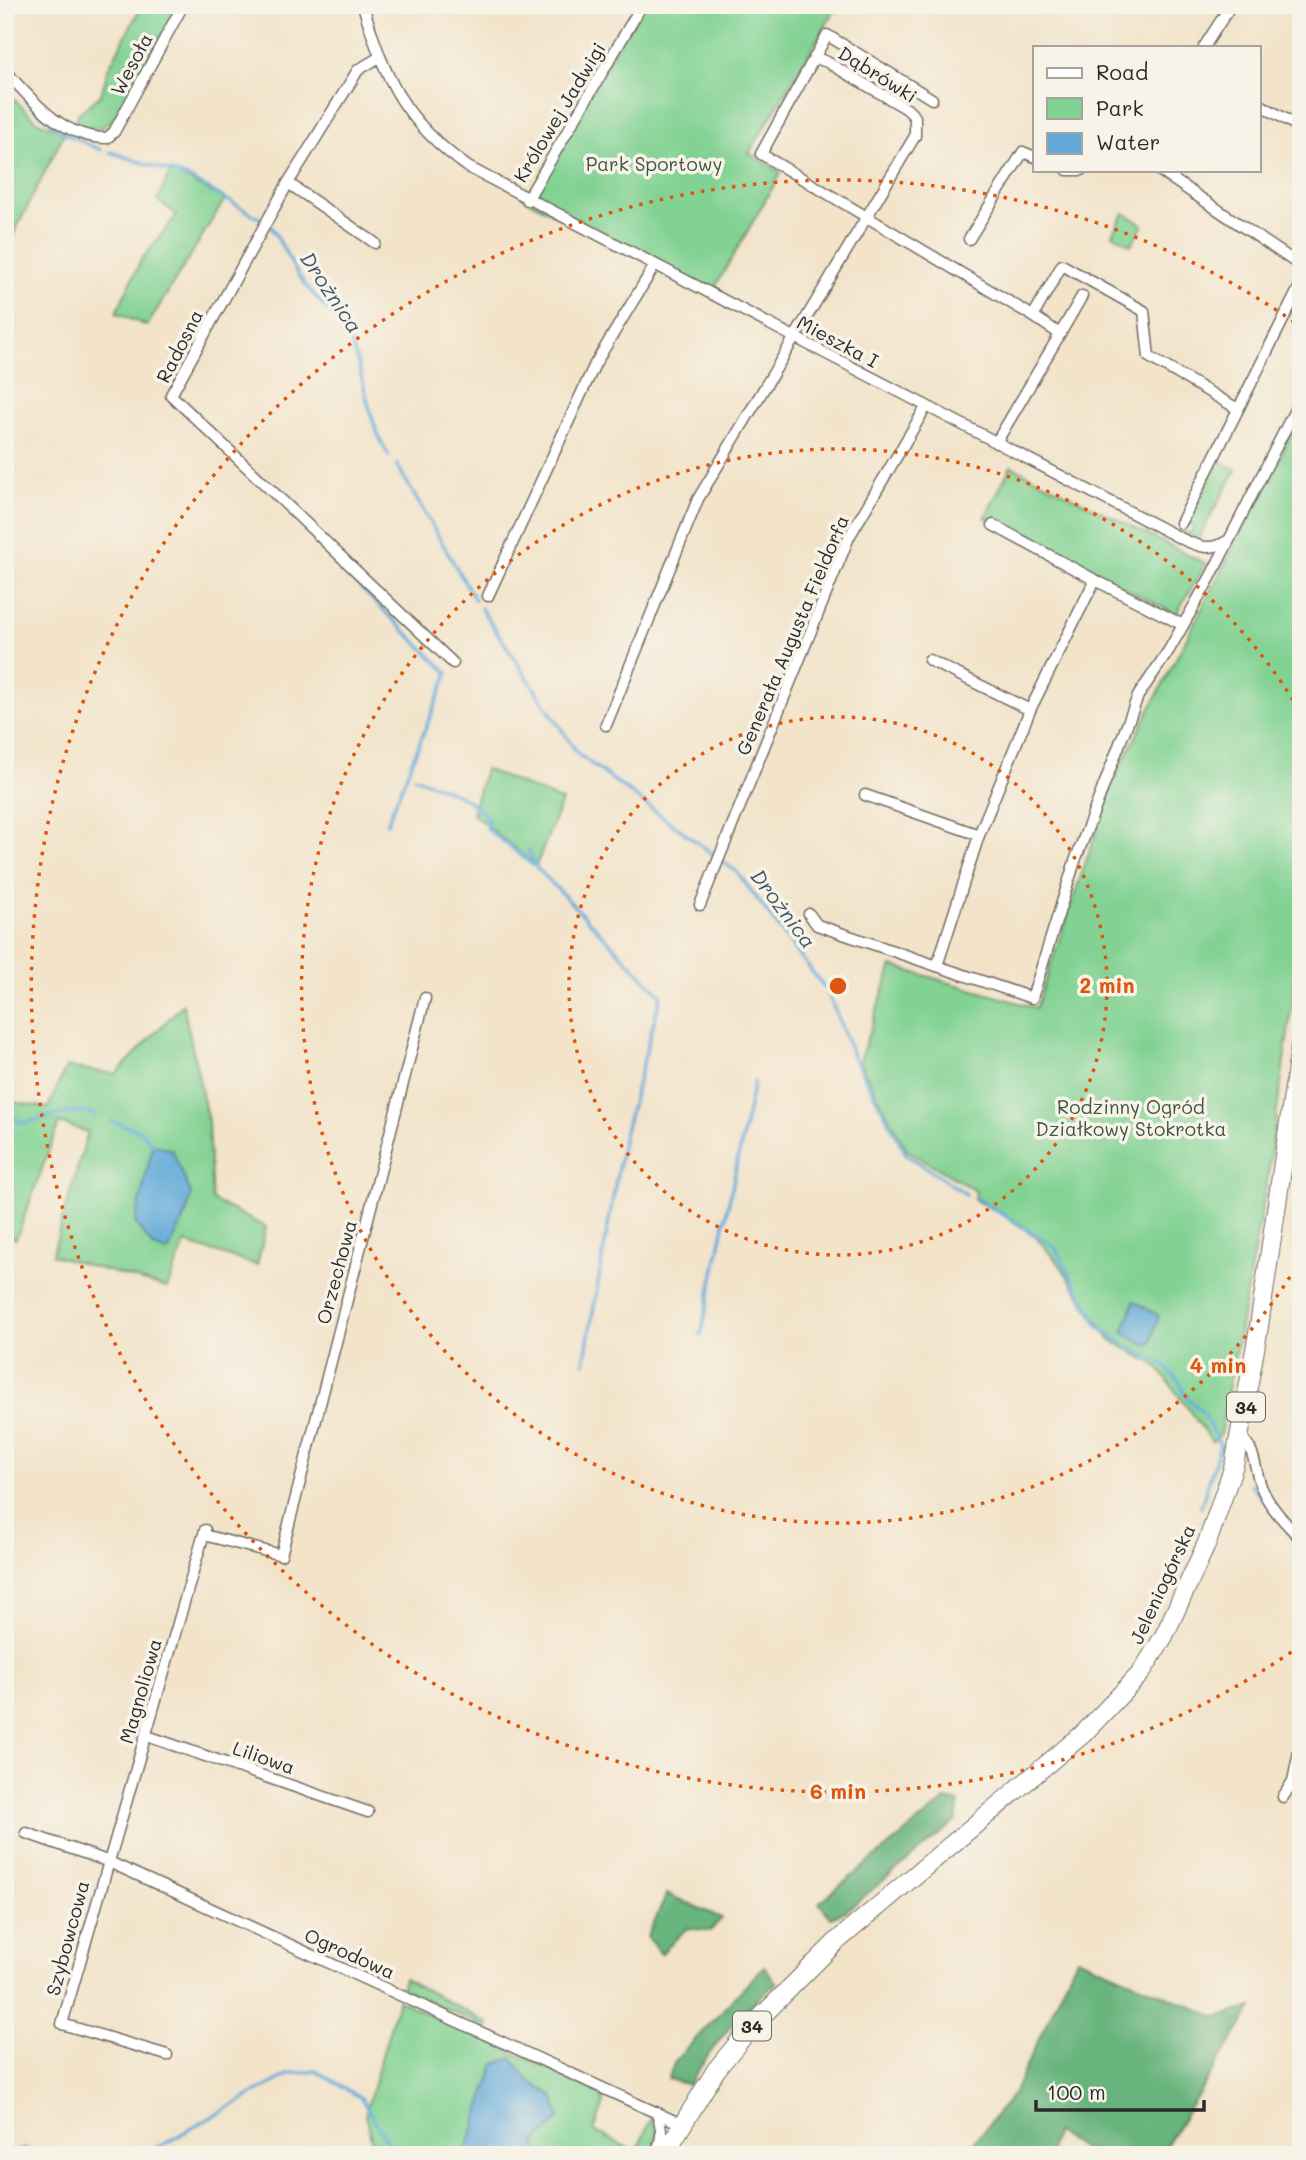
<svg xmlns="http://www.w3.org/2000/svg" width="1306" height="2160" font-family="Mali,sans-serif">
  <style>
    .green { fill: #81d293; stroke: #567e5f; stroke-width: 2 }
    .forest { fill: #68b47d; stroke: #4a7054; stroke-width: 2 }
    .water { fill: #63aada; stroke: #476a82; stroke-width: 2 }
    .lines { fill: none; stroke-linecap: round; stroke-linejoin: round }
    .stream { stroke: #63aada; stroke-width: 3.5 }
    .street-casing { stroke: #716b62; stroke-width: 13 }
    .primary-casing { stroke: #716b62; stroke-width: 20 }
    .street { stroke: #fff; stroke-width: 10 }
    .primary { stroke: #fff; stroke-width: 18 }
    .ring { fill: none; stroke: #df570e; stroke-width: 3.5; stroke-dasharray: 3.5 7 }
    .labels { text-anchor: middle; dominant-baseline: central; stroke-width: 7; stroke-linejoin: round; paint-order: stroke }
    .shield { fill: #f7f3e8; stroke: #686764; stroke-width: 2 }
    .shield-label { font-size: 18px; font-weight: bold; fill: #2b2b2b }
    .street-label { font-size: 19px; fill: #2b2b2b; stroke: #f7f3e8 }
    .park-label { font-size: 19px; fill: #405545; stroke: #f7f3e8 }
    .water-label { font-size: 21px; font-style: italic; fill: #3f5768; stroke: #f7f3e8 }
    .centre { fill: #df570e; stroke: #f7f3e8; stroke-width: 3.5 }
    .ring-label { font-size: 21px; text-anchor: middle; font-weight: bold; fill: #df570e; stroke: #f7f3e8; stroke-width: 7; stroke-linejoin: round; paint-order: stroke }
  </style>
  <rect width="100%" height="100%" fill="#f7f3e8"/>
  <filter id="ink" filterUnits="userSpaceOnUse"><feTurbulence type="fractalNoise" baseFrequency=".0143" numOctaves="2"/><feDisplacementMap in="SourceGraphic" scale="14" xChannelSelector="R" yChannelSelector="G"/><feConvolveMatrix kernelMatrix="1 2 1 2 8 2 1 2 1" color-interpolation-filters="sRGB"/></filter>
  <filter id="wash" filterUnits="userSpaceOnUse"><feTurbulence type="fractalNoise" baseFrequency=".00686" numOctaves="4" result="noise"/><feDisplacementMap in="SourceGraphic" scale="28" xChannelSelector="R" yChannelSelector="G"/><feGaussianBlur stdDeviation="1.57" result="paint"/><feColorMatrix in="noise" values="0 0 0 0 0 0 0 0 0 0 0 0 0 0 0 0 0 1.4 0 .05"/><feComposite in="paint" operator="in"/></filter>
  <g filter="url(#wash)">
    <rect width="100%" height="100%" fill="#f2e3c9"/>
    <!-- green -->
    <g class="green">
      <polygon points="142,5 179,5 118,114 103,127 84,129 75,123 79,113 101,95 108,69"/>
      <polygon points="640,5 838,5 749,153 781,173 714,289 655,265 527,200"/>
      <polygon points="5,91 38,122 65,132 5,251"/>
      <polygon points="171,171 225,199 147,326 116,313 141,260 177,215 157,200"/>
      <polygon points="1124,213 1143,225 1131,245 1112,234"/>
      <polygon points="1301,416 1301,942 1267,1181 1220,1435 1212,1442 1157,1366 1109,1339 1060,1265 1036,1237 1001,1213 974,1200 976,1191 907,1150 859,1062 892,966 1036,1008 1114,779"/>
      <polygon points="1218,460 1236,470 1197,541 1183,534 1184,531 1190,534 1194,527 1188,523"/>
      <polygon points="1011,466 1206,564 1176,614 985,517"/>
      <polygon points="485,769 562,801 536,866 472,813"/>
      <polygon points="183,1004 208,1122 212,1200 266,1227 257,1265 185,1243 167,1288 52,1255 88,1132 59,1123 16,1239 5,1235 5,1096 12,1102 48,1108 66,1067 116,1074"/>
      <polygon points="404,1978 489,2024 487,2028 401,1988"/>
      <polygon points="398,2000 602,2093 604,2103 594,2131 636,2152 652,2117 658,2134 651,2155 375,2155 365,2115"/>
    </g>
    <!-- forest -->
    <g class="forest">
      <polygon points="945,1800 959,1802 956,1821 846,1911 831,1918 819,1903"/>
      <polygon points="667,1894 722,1918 710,1931 687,1928 661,1954 647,1937"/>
      <polygon points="1077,1958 1216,2017 1253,2007 1160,2155 1093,2155 1055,2132 1049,2155 964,2155 1013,2094"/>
      <path d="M764,1966l13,17c-38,28 -64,62 -88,102l-21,-6 7,-18z"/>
    </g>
    <!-- water -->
    <g class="water">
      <polygon points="153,1144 172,1150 191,1194 187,1212 168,1252 153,1247 135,1223"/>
      <polygon points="1134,1301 1159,1316 1151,1343 1147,1345 1123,1333"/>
      <polygon points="512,2058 529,2081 553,2096 560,2118 535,2143 542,2155 465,2155 495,2064"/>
    </g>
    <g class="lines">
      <!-- stream -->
      <g class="stream">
        <polyline points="25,100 61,132 101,150"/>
        <polyline points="110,152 189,178 261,219"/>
        <path d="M271,227c13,20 21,42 36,60 13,16 29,28 39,46 20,39 19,85 43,123"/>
        <polyline points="397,465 475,600"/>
        <polyline points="345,573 448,673 387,823"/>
        <polyline points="481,608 578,754 737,872 828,993 853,1056 906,1154 966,1194"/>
        <path d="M414,777c26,11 57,18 74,42l-1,10 46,36"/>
        <polyline points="528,849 535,866 661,995 624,1135 584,1363"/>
        <path d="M5,1110l16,13c26,-3 49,-17 74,-8"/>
        <polyline points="111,1121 141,1131 153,1145"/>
        <polyline points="976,1198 1054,1246 1098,1326 1115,1339 1163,1364 1181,1384 1184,1394 1202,1412 1223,1450"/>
        <polyline points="701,1335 754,1082"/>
        <polyline points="1251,1484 1260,1496"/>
        <polyline points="1201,1507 1220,1445"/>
        <polyline points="1288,1533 1301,1549"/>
        <polyline points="25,2149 42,2155"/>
        <polyline points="7,2155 24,2149"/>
        <polyline points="144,2155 289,2074 316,2071 361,2098 396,2155"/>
      </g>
    </g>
  </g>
  <g filter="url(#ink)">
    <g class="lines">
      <!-- street casing -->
      <g class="street-casing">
        <g id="street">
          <path d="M363,5c22,75 41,116 105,162l712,371c19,9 30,14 49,2"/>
          <polyline points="1204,47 1231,5"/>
          <polyline points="378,58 358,70 288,183 171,395 453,663"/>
          <path d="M5,71c28,30 57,67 102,67l7,-6 69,-127"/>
          <polyline points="932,99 827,35 761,154 1033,316"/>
          <polyline points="1259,104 1301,128"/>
          <polyline points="1067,170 1082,170"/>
          <polyline points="1159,170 1301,266"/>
          <polyline points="288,183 375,243"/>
          <polyline points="527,200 642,5"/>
          <polyline points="969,239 1023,152 1035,157"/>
          <polyline points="1060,334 1082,296"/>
          <polyline points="996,443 1060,334 1033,316 1062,265 1144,311 1149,357 1238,409"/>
          <polyline points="1181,523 1301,284"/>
          <polyline points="993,525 1095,580"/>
          <polyline points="488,596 595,364 655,265"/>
          <polyline points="929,660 1030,710"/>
          <polyline points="606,725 698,499 915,136 915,117 907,109 827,62 816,58"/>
          <polyline points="865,795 979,835"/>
          <polyline points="700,905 849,537 926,407"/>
          <polyline points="809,914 817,925 937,966 979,835 1030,710 1095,580 1183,625"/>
          <polyline points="937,966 1032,998 1075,861 1138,696 1169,650 1211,576 1301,398"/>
          <path d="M1240,1436c17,13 14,37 23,55 9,19 24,33 38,48"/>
          <polyline points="204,1535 281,1555 425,998"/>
          <polyline points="147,1736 368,1812"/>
          <polyline points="1283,1797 1293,1781 1301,1742"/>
          <polyline points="26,1833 107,1861 681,2124"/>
          <polyline points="167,2055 62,2024 205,1530"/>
          <path d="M655,2155c8,-16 8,-27 1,-43"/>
        </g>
      </g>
      <!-- primary casing -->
      <g class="primary-casing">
        <polyline id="primary" points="664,2155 716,2070 750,2028 837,1941 1084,1733 1141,1673 1164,1636 1207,1543 1234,1465 1258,1333 1301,1040"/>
      </g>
      <!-- street -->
      <use href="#street" class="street"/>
      <!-- primary -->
      <use href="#primary" class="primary"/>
    </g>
  </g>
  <!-- distance rings -->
  <g class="ring">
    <circle cx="838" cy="986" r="269"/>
    <path d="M1301 1259A537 537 0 1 1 1301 713"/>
    <path d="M1300 1646A806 806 0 1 1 1300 326"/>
  </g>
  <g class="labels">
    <!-- shield labels -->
    <g class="shield">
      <rect x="1227" y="1392.5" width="38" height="29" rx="5"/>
      <rect x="733" y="2011.5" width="38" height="29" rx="5"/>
    </g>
    <g class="shield-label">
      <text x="1246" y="1407">34</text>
      <text x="752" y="2026">34</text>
    </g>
    <!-- street labels -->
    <g class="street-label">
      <text transform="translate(131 64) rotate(-62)">Wesoła</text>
      <text transform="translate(878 74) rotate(32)">Dąbrówki</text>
      <text transform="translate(559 112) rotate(-59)">Królowej Jadwigi</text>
      <text transform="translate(838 341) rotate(28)">Mieszka I</text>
      <text transform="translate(179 346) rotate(-63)">Radosna</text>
      <text transform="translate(792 635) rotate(-67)">Generała Augusta Fieldorfa</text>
      <text transform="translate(336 1272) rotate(-75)">Orzechowa</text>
      <text transform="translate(1162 1584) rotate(-65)">Jeleniogórska</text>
      <text transform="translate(140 1691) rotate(-74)">Magnoliowa</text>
      <text transform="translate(264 1757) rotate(19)">Liliowa</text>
      <text transform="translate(67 1938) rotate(-75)">Szybowcowa</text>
      <text transform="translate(350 1953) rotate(24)">Ogrodowa</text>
    </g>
    <!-- park labels -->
    <g class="park-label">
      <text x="654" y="163">Park Sportowy</text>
      <text x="1131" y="1106">Rodzinny Ogród<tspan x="1131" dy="22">Działkowy Stokrotka</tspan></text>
    </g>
    <!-- water labels -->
    <g class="water-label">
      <text transform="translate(332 292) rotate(56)">Drożnica</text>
      <text transform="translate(784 908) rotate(53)">Drożnica</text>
    </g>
  </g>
  <circle cx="838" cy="986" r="10" class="centre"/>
  <g class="ring-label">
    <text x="1107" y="993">2 min</text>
    <text x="1218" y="1373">4 min</text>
    <text x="838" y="1799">6 min</text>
  </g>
  <!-- margin -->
  <rect width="1306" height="2160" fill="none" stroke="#f7f3e8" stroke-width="28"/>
  <!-- legend -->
  <rect x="1033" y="46" width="228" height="126" fill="#f7f3e8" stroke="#a5a39c" stroke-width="2"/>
  <rect x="1047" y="68" width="35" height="10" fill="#ffffff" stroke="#a5a39c" stroke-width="2"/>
  <text x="1096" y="80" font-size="21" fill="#2b2b2b">Road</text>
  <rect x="1047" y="98" width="35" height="21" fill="#81d293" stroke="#a5a39c" stroke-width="2"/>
  <text x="1096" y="116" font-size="21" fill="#2b2b2b">Park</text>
  <rect x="1047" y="133" width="35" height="21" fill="#63aada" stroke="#a5a39c" stroke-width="2"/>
  <text x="1096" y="150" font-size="21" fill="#2b2b2b">Water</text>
  <!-- scale -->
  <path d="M1036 2100v10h168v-10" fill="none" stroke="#2b2b2b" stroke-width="3.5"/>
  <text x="1047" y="2100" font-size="21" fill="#2b2b2b" stroke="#f7f3e8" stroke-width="5" paint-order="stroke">100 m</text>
</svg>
